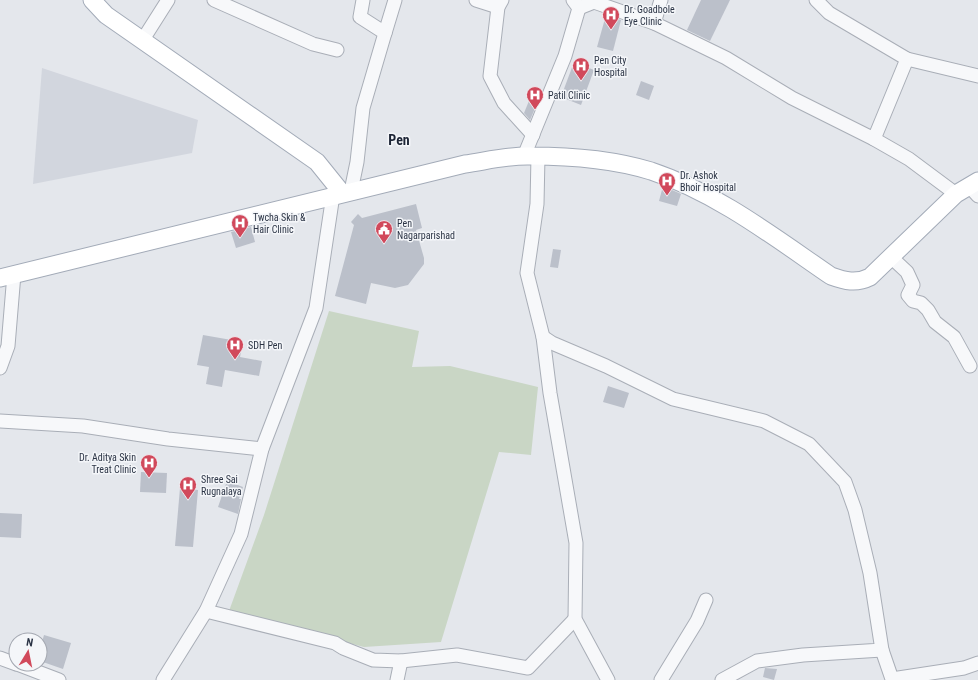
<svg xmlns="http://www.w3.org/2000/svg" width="978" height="680" font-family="'Roboto Condensed',sans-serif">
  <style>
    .built { fill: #d2d6de }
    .green { fill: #c9d6c5 }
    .building { fill: #bbc0ca }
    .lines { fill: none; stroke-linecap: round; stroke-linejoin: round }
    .minor-casing { stroke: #a9aeb7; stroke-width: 15 }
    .major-casing { stroke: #a3abb8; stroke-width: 19 }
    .minor { stroke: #f7f8fa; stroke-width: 13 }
    .major { stroke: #fff; stroke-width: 17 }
    .labels { text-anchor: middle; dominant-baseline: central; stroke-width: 3; stroke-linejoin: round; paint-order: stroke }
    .poi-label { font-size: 10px; fill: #2b3445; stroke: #f4f6f9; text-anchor: start }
    .district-label { font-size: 14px; font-weight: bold; fill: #1d2536; stroke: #f4f6f9 }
  </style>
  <rect width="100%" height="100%" fill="#e4e7ec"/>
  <!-- built -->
  <polygon class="built" points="42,68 198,120 192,153 33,184"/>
  <!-- green -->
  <polygon class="green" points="329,311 419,331 412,367 450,366 538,387 531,455 499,452 441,642 364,647 229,611 264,515"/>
  <!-- building -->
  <g class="building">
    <polygon points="701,0 730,0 710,41 687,30"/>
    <polygon points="606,15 621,20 613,51 597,47"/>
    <polygon points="574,62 594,70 581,105 561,97"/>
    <polygon points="641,81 654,86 649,100 636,95"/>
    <polygon points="531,96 539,99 530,120 524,113"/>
    <polygon points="663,186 681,194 677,206 659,201"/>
    <polygon points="416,204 422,228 416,230 424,258 424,264 408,285 395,288 371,283 366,304 335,296 354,225 351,222 358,214 362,218"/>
    <polygon points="251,227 255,242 236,248 231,232"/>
    <polygon points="553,249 561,250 558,268 550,267"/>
    <polygon points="203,335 243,342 240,357 262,361 259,376 225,370 222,387 206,384 209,367 197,365"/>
    <polygon points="608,386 629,393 624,408 603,402"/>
    <polygon points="141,472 167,473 166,493 140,492"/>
    <polygon points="227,481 243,487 239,499 241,499 238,514 218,507"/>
    <polygon points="180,488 198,490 193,547 175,546"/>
    <polygon points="0,513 22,514 21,538 0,537"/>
    <polygon points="44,635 71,643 63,669 40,661 40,642 42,642"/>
    <polygon points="765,668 777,669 774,680 763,677"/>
  </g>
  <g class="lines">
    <!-- minor casing -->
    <g class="minor-casing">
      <g id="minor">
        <polyline points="214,0 313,44 337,50"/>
        <polyline points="476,0 498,7"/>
        <polyline points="502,0 498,7 490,76 504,103 533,135"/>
        <polyline points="579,8 594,2 654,23 726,58 792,98 874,139 907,59 829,13 816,0"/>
        <polyline points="654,23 661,0"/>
        <polyline points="385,33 395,0"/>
        <polyline points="142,41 168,0"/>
        <polyline points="907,59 978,76"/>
        <polyline points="874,139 909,159 956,194"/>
        <polyline points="524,156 565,56 579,8 573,0"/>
        <polyline points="538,156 537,204 527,273 543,337 550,393 576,543 575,619 608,680"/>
        <polyline points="969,186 978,196"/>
        <polyline points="351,191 357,162 363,108 385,33 360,17 363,0"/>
        <polyline points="891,257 907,272 913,285 908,295 913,301 921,303 928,310 935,322 954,337 970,366"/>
        <polyline points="543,337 552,343 606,366 673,399 764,421 809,444 845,482 855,510 870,573 882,650 803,655 757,661 722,680"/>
        <polyline points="0,368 8,346 14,274"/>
        <polyline points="0,421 83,426 168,439 262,449"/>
        <polyline points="206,611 335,643 343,648 373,660 401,661 457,655 528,668 575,619"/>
        <polyline points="882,650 892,679 964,668 978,663"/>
        <polyline points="0,658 16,664"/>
        <polyline points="17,664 59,680"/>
        <polyline points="163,680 206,611 241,534 262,449 316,308 333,195"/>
        <polyline points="397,680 401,661"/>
        <polyline points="661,680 697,621 706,600"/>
      </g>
    </g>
    <!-- major casing -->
    <g class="major-casing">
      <g id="major">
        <polyline points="92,0 106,15 317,162 342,193"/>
        <path d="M0,278l465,-114c21,-3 45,-9 66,-8 38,0 84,4 120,15 66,22 123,66 180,105 14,5 25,8 39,1l86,-83 22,-13"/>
      </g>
    </g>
    <!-- minor -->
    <use href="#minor" class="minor"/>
    <!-- major -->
    <use href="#major" class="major"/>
  </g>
  <!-- icons -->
  <defs>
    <g id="hospital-pin" transform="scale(0.9)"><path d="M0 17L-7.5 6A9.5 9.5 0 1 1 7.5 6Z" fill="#d1495b" stroke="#f4f6f9"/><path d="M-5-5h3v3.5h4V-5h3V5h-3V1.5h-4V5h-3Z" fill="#fff"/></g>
    <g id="civic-pin" transform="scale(0.9)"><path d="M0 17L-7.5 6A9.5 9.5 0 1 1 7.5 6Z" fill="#d1495b" stroke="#f4f6f9"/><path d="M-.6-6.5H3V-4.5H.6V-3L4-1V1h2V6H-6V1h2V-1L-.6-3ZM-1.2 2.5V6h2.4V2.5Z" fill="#fff"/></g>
  </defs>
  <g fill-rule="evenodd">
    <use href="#hospital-pin" x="611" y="15"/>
    <use href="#hospital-pin" x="581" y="66"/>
    <use href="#hospital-pin" x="535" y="95"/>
    <use href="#hospital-pin" x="667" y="181"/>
    <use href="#hospital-pin" x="240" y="223"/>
    <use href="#civic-pin" x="384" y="229"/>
    <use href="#hospital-pin" x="235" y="345"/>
    <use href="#hospital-pin" x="149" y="463"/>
    <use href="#hospital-pin" x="188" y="485"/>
  </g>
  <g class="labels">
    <!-- poi labels -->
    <g class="poi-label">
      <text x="624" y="9">Dr. Goadbole<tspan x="624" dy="12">Eye Clinic</tspan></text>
      <text x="594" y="60">Pen City<tspan x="594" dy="12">Hospital</tspan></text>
      <text x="548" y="95">Patil Clinic</text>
      <text x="680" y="175">Dr. Ashok<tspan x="680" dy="12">Bhoir Hospital</tspan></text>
      <text x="253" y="217">Twcha Skin &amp;<tspan x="253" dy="12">Hair Clinic</tspan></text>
      <text x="397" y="223">Pen<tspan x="397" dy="12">Nagarparishad</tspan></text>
      <text x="248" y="345">SDH Pen</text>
      <text x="136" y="457" text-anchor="end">Dr. Aditya Skin<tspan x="136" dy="12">Treat Clinic</tspan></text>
      <text x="201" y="479">Shree Sai<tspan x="201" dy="12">Rugnalaya</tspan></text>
    </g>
    <!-- district labels -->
    <g class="district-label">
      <text x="399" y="140">Pen</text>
    </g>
  </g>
  <!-- north arrow -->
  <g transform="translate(28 652) rotate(10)"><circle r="19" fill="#f4f6f9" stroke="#a4a8b1"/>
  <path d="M0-3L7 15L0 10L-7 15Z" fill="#d1495b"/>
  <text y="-6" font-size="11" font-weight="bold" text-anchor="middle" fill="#2b3445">N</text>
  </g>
</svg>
